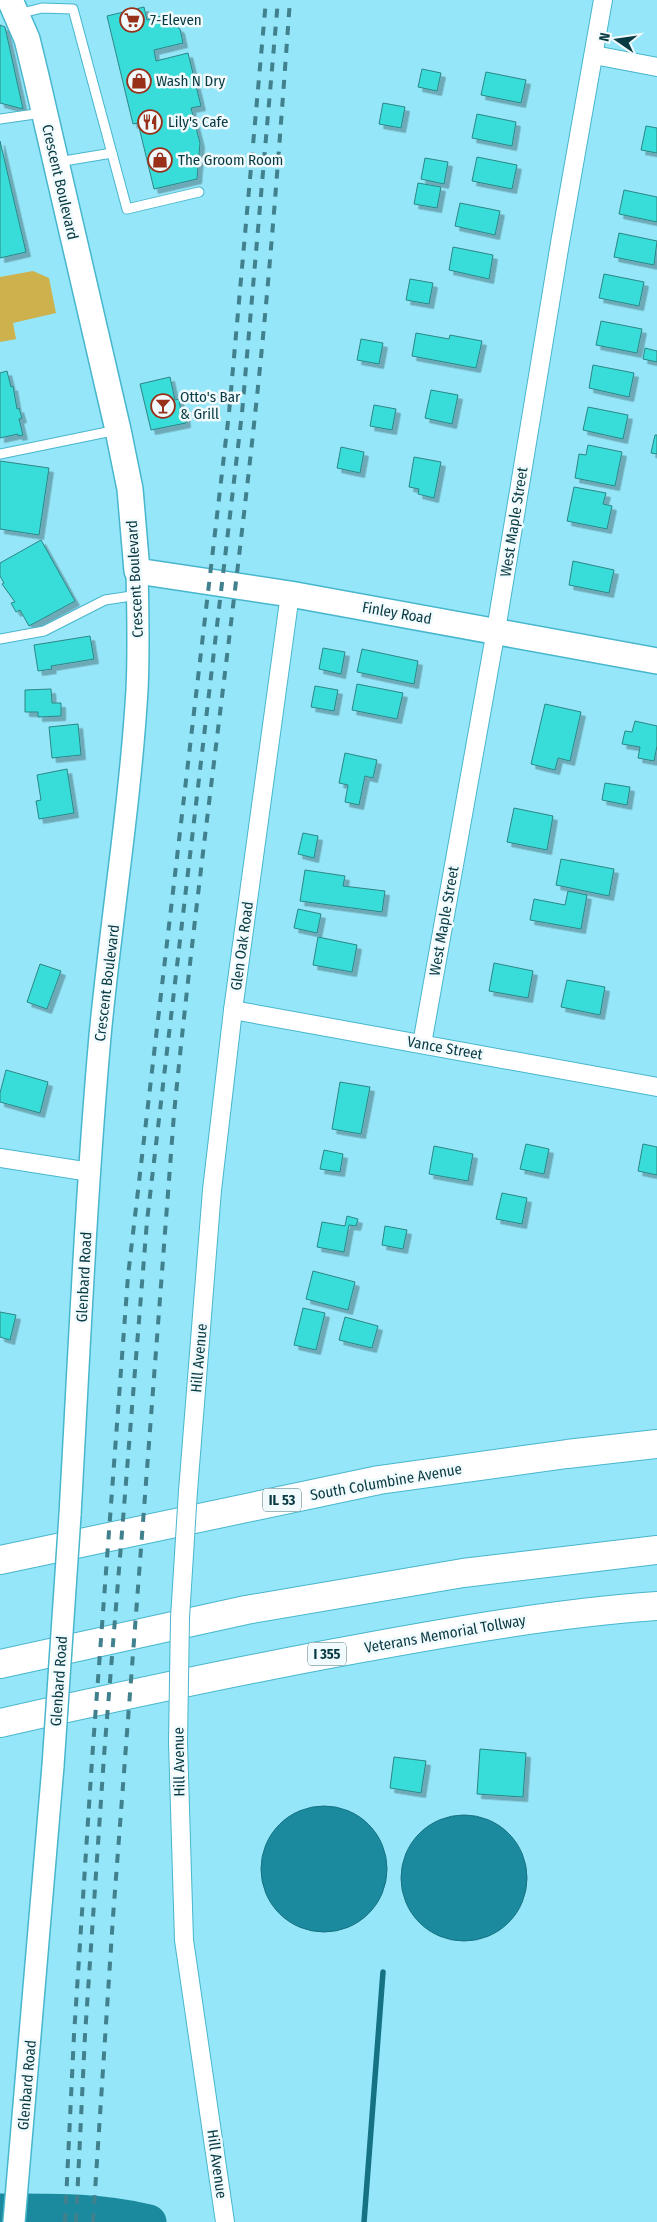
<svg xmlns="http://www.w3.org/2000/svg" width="657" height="2222" font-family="'Fira Sans Condensed',sans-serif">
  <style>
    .green { fill: #cdb14c }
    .water { fill: #1b8a9e; stroke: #157283 }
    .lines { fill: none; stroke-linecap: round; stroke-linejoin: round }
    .stream { stroke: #157283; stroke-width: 5.5 }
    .river { stroke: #1b8a9e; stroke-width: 35 }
    .building { fill: #37dcd9; stroke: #2d8685; filter: url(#shadow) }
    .service-casing { stroke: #48b6cd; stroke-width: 11 }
    .minor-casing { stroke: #48b6cd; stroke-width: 20 }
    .tertiary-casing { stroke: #48b6cd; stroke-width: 24 }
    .secondary-casing { stroke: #48b6cd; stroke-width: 28 }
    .primary-casing { stroke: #48b6cd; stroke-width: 30 }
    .motorway-casing { stroke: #48b6cd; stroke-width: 30 }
    .service { stroke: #fff; stroke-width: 9 }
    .minor { stroke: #fff; stroke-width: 18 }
    .tertiary { stroke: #fff; stroke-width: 21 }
    .secondary { stroke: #fff; stroke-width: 25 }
    .primary { stroke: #fff; stroke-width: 28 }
    .motorway { stroke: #fff; stroke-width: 28 }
    .rail { stroke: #41808d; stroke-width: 4; stroke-dasharray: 9 9; stroke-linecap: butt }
    .minor-bridge-casing { stroke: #48b6cd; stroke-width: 20; stroke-linecap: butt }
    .tertiary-bridge-casing { stroke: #48b6cd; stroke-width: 24; stroke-linecap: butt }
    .minor-bridge { stroke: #fff; stroke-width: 18 }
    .tertiary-bridge { stroke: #fff; stroke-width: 21 }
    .labels { text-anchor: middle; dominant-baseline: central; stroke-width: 5; stroke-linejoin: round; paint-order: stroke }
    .shield { fill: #f1fafc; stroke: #4e747a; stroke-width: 1 }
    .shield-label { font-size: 14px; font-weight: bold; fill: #083a43 }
    .poi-label { font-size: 15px; fill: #083a43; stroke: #f1fafc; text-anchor: start }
    .street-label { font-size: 15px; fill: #083a43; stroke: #f1fafc }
  </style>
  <defs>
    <filter id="shadow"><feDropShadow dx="4.5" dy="4.5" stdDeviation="0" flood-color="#0004"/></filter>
  </defs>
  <rect width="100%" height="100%" fill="#95e6f8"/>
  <!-- green -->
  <polygon class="green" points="33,271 49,278 56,313 13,323 16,339 0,342 0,277"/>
  <!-- water -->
  <g class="water">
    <circle cx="324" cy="1869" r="63"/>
    <circle cx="464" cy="1878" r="63"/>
  </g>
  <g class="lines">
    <!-- stream -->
    <polyline class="stream" points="364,2222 383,1972"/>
    <!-- river -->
    <path class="river" d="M0,2211c50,0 100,-1 149,11"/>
  </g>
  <!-- building -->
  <g class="building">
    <polygon points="144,7 147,20 161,16 180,29 183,43 154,50 156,61 188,53 201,106 191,108 200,143 197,179 154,189 138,123 133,124 107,16"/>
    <polygon points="0,25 5,27 23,109 0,103"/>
    <polygon points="422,69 441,73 437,91 418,87"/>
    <polygon points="486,72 526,80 521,103 481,95"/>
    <polygon points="383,103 405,107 401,128 379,124"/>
    <polygon points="477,114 516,122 512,146 472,138"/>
    <polygon points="646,126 657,128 657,153 641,150"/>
    <polygon points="0,141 26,252 0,258"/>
    <polygon points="477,157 517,165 512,189 472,181"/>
    <polygon points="425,158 448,162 444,184 421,179"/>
    <polygon points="418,183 441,187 437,208 414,204"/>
    <polygon points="624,190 657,197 657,222 619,214"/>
    <polygon points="460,203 500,211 495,235 455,226"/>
    <polygon points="619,233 657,241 654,265 614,257"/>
    <polygon points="453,247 493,255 489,279 449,270"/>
    <polygon points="604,274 644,282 639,306 599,298"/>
    <polygon points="410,279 433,283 429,304 406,300"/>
    <polygon points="601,321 642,329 637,353 596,345"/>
    <polygon points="416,333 449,339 450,335 482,341 476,368 412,356"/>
    <polygon points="361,339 383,343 379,364 357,360"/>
    <polygon points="645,348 657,351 657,362 643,359"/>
    <polygon points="593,365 634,373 629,397 589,388"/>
    <polygon points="7,371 11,387 13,386 17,409 19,408 22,418 19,419 23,435 18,436 18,434 0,438 0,373"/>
    <polygon points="170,377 175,400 179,399 181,412 185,412 186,423 151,430 140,384"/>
    <polygon points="431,390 458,395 452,424 425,418"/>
    <polygon points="374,405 396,409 392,430 370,426"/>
    <polygon points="588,407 628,415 623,439 583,430"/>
    <polygon points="655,435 657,435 657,454 651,453"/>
    <polygon points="588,445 622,452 615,486 575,478 579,454 586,455"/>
    <polygon points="341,447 364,452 360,473 337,468"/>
    <polygon points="414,457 441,462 434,498 418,494 419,489 409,487"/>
    <polygon points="0,461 49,468 39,535 0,529"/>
    <polygon points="574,487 606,493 603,504 612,506 607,529 567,521"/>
    <polygon points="41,540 75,601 29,626 20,610 16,612 11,603 15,602 2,584 4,583 0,576 0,563"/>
    <polygon points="573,561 614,570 609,593 569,585"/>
    <polygon points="90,636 94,659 51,666 52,669 38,671 34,645"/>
    <polygon points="323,648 345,652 341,674 319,669"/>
    <polygon points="362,649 418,661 414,684 357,672"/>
    <polygon points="357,684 403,693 397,719 352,710"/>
    <polygon points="315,686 338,690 334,711 311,707"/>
    <polygon points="51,689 52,703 61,703 61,716 38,717 38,712 25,712 25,690"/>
    <polygon points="545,704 581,712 570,761 558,758 555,770 531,764"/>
    <polygon points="635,721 657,726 657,746 654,761 638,758 640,747 622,744 625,731 632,732"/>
    <polygon points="78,724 81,755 52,758 49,727"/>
    <polygon points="345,753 377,760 373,778 365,776 359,805 345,802 348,785 339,783"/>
    <polygon points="67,769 74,813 39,819 36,801 41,800 37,775"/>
    <polygon points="605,783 630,787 627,805 602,800"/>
    <polygon points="514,808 553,816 547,850 507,842"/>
    <polygon points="303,833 318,836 314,858 298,854"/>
    <polygon points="561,859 614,869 609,896 556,885"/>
    <polygon points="305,870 345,876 343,886 385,891 382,912 300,901"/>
    <polygon points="568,891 587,895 581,929 530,920 534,899 565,905"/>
    <polygon points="298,909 321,914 317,933 294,928"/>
    <polygon points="318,937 357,945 352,972 313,965"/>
    <polygon points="494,963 533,971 528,998 489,991"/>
    <polygon points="40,964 61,971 47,1009 27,1002"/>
    <polygon points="567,980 605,987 600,1015 561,1007"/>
    <polygon points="6,1070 48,1082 40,1113 0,1102 0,1093"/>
    <polygon points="340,1082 370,1087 361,1134 332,1129"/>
    <polygon points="526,1144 549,1149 544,1174 520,1169"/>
    <polygon points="643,1144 657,1147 657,1175 638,1171"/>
    <polygon points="434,1146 473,1154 468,1181 429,1174"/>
    <polygon points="324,1150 343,1154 340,1172 320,1169"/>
    <polygon points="502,1193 527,1198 522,1224 496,1219"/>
    <polygon points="347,1216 358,1219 356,1226 349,1225 344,1252 317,1247 322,1222 345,1226"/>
    <polygon points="385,1226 407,1230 403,1249 382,1245"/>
    <polygon points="313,1271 355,1282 348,1310 306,1299"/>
    <polygon points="303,1308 325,1313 316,1350 294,1345"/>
    <polygon points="0,1312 16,1315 10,1340 0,1337"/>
    <polygon points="345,1317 378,1326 372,1348 339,1340"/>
    <polygon points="480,1749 526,1753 523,1797 477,1794"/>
    <polygon points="394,1757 426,1761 421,1793 390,1788"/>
  </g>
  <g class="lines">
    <!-- service casing -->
    <g class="service-casing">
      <g id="service">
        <polyline points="18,14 42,8 73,9 127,209 199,192"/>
        <polyline points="0,119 42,113"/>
        <polyline points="58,162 112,153"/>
        <polyline points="0,454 117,430"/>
        <polyline points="0,639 44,631 105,600 138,595"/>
      </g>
    </g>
    <!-- minor casing -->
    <g class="minor-casing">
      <g id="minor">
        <polyline points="594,55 657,67"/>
        <polyline points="233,1010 657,1087"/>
        <polyline points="422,1044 496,630 560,243 603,0"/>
        <polyline points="0,1158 90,1172"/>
        <polyline points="188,1491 212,1190 233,1010 290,594"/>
        <polyline points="178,1742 184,1940 225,2222"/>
      </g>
    </g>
    <!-- tertiary casing -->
    <g class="tertiary-casing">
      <g id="tertiary">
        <path d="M70,1515c9,-160 16,-320 30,-479 11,-116 30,-230 37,-346 2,-40 1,-79 0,-119"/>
        <polyline points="14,2222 53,1766"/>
      </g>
    </g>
    <!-- secondary casing -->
    <g class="secondary-casing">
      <polyline id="secondary" points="10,0 27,39 36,76 118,430 130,489 137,571 290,594 657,661"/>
    </g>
    <!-- primary casing -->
    <g class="primary-casing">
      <polyline id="primary" points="0,1560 379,1480 567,1454 657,1444"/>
    </g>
    <!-- motorway casing -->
    <g class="motorway-casing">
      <g id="motorway">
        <polyline points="0,1664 246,1610 463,1573 657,1550"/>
        <path d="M0,1723c120,-27 241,-53 362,-75 98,-18 196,-35 295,-42"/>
      </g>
    </g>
    <!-- service -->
    <use href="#service" class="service"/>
    <!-- minor -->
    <use href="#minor" class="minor"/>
    <!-- tertiary -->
    <use href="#tertiary" class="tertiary"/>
    <!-- secondary -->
    <use href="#secondary" class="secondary"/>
    <!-- primary -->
    <use href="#primary" class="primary"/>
    <!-- motorway -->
    <use href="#motorway" class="motorway"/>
    <!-- rail -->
    <g class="rail">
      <polyline points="65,2222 74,2035 92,1760 128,1276 229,413 266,0"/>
      <polyline points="76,2222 85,2035 104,1756 147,1221 242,413 278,0"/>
      <path d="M93,2222l20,-305 61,-803c23,-234 56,-466 81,-699 15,-138 25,-277 35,-415"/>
    </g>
    <!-- minor-bridge casing -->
    <g class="minor-bridge-casing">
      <polyline id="minor-bridge" points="178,1742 180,1618 188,1491"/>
    </g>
    <!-- tertiary-bridge casing -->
    <g class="tertiary-bridge-casing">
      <polyline id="tertiary-bridge" points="53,1766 70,1515"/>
    </g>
    <!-- minor-bridge -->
    <use href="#minor-bridge" class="minor-bridge"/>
    <!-- tertiary-bridge -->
    <use href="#tertiary-bridge" class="tertiary-bridge"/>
  </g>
  <!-- icons -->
  <defs>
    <g id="supermarket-ring" transform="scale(1.25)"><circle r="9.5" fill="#f1fafc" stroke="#98301a" stroke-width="1.5"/><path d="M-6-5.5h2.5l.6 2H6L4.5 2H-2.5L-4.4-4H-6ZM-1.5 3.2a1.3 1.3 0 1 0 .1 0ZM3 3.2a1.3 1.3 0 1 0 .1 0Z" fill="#98301a"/></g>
    <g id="shop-ring" transform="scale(1.25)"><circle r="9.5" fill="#f1fafc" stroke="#98301a" stroke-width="1.5"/><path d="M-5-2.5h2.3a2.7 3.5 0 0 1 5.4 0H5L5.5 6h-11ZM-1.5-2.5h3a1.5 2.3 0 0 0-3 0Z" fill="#98301a"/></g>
    <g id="restaurant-ring" transform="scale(1.25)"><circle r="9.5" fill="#f1fafc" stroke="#98301a" stroke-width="1.5"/><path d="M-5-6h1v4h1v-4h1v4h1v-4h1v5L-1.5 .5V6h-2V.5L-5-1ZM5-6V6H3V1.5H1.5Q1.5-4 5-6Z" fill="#98301a"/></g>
    <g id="bar-ring" transform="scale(1.25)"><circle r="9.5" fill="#f1fafc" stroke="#98301a" stroke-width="1.5"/><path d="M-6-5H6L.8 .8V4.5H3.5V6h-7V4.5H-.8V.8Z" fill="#98301a"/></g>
  </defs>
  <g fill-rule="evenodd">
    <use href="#supermarket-ring" x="132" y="20"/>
    <use href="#shop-ring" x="139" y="81"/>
    <use href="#restaurant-ring" x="150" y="122"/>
    <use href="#shop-ring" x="160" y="160"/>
    <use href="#bar-ring" x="163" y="406"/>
  </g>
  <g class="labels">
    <!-- shield labels -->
    <g class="shield">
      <rect x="263" y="1488.5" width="38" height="23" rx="4"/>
      <rect x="308" y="1642.5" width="38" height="23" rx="4"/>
    </g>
    <g class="shield-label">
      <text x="282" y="1500">IL 53</text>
      <text x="327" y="1654">I 355</text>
    </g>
    <!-- poi labels -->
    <g class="poi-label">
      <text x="150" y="20">7-Eleven</text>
      <text x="156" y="81">Wash N Dry</text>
      <text x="168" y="122">Lily's Cafe</text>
      <text x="178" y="160">The Groom Room</text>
      <text x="180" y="397">Otto's Bar<tspan x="180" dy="17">&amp; Grill</tspan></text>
    </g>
    <!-- street labels -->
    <g class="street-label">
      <text transform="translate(60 182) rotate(77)">Crescent Boulevard</text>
      <text transform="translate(514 522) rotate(-81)">West Maple Street</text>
      <text transform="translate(135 579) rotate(-93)">Crescent Boulevard</text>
      <text transform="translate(397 613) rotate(10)">Finley Road</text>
      <text transform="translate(444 921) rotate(-80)">West Maple Street</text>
      <text transform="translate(242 946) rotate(-82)">Glen Oak Road</text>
      <text transform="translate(107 983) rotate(-83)">Crescent Boulevard</text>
      <text transform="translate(445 1048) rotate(10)">Vance Street</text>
      <text transform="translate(84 1277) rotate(-87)">Glenbard Road</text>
      <text transform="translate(199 1358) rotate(-85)">Hill Avenue</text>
      <text transform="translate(386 1482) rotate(-10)">South Columbine Avenue</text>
      <text transform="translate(445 1634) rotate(-10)">Veterans Memorial Tollway</text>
      <text transform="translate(59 1681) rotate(-86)">Glenbard Road</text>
      <text transform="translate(179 1762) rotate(-91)">Hill Avenue</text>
      <text transform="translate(27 2085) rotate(-85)">Glenbard Road</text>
      <text transform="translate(217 2164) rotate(82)">Hill Avenue</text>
    </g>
  </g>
  <!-- north arrow -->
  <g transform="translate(617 40) rotate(283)" stroke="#f1fafc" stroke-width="4" paint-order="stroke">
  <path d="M0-4L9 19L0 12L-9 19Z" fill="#083a43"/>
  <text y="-8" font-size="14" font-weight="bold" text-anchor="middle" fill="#083a43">N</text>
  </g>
</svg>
